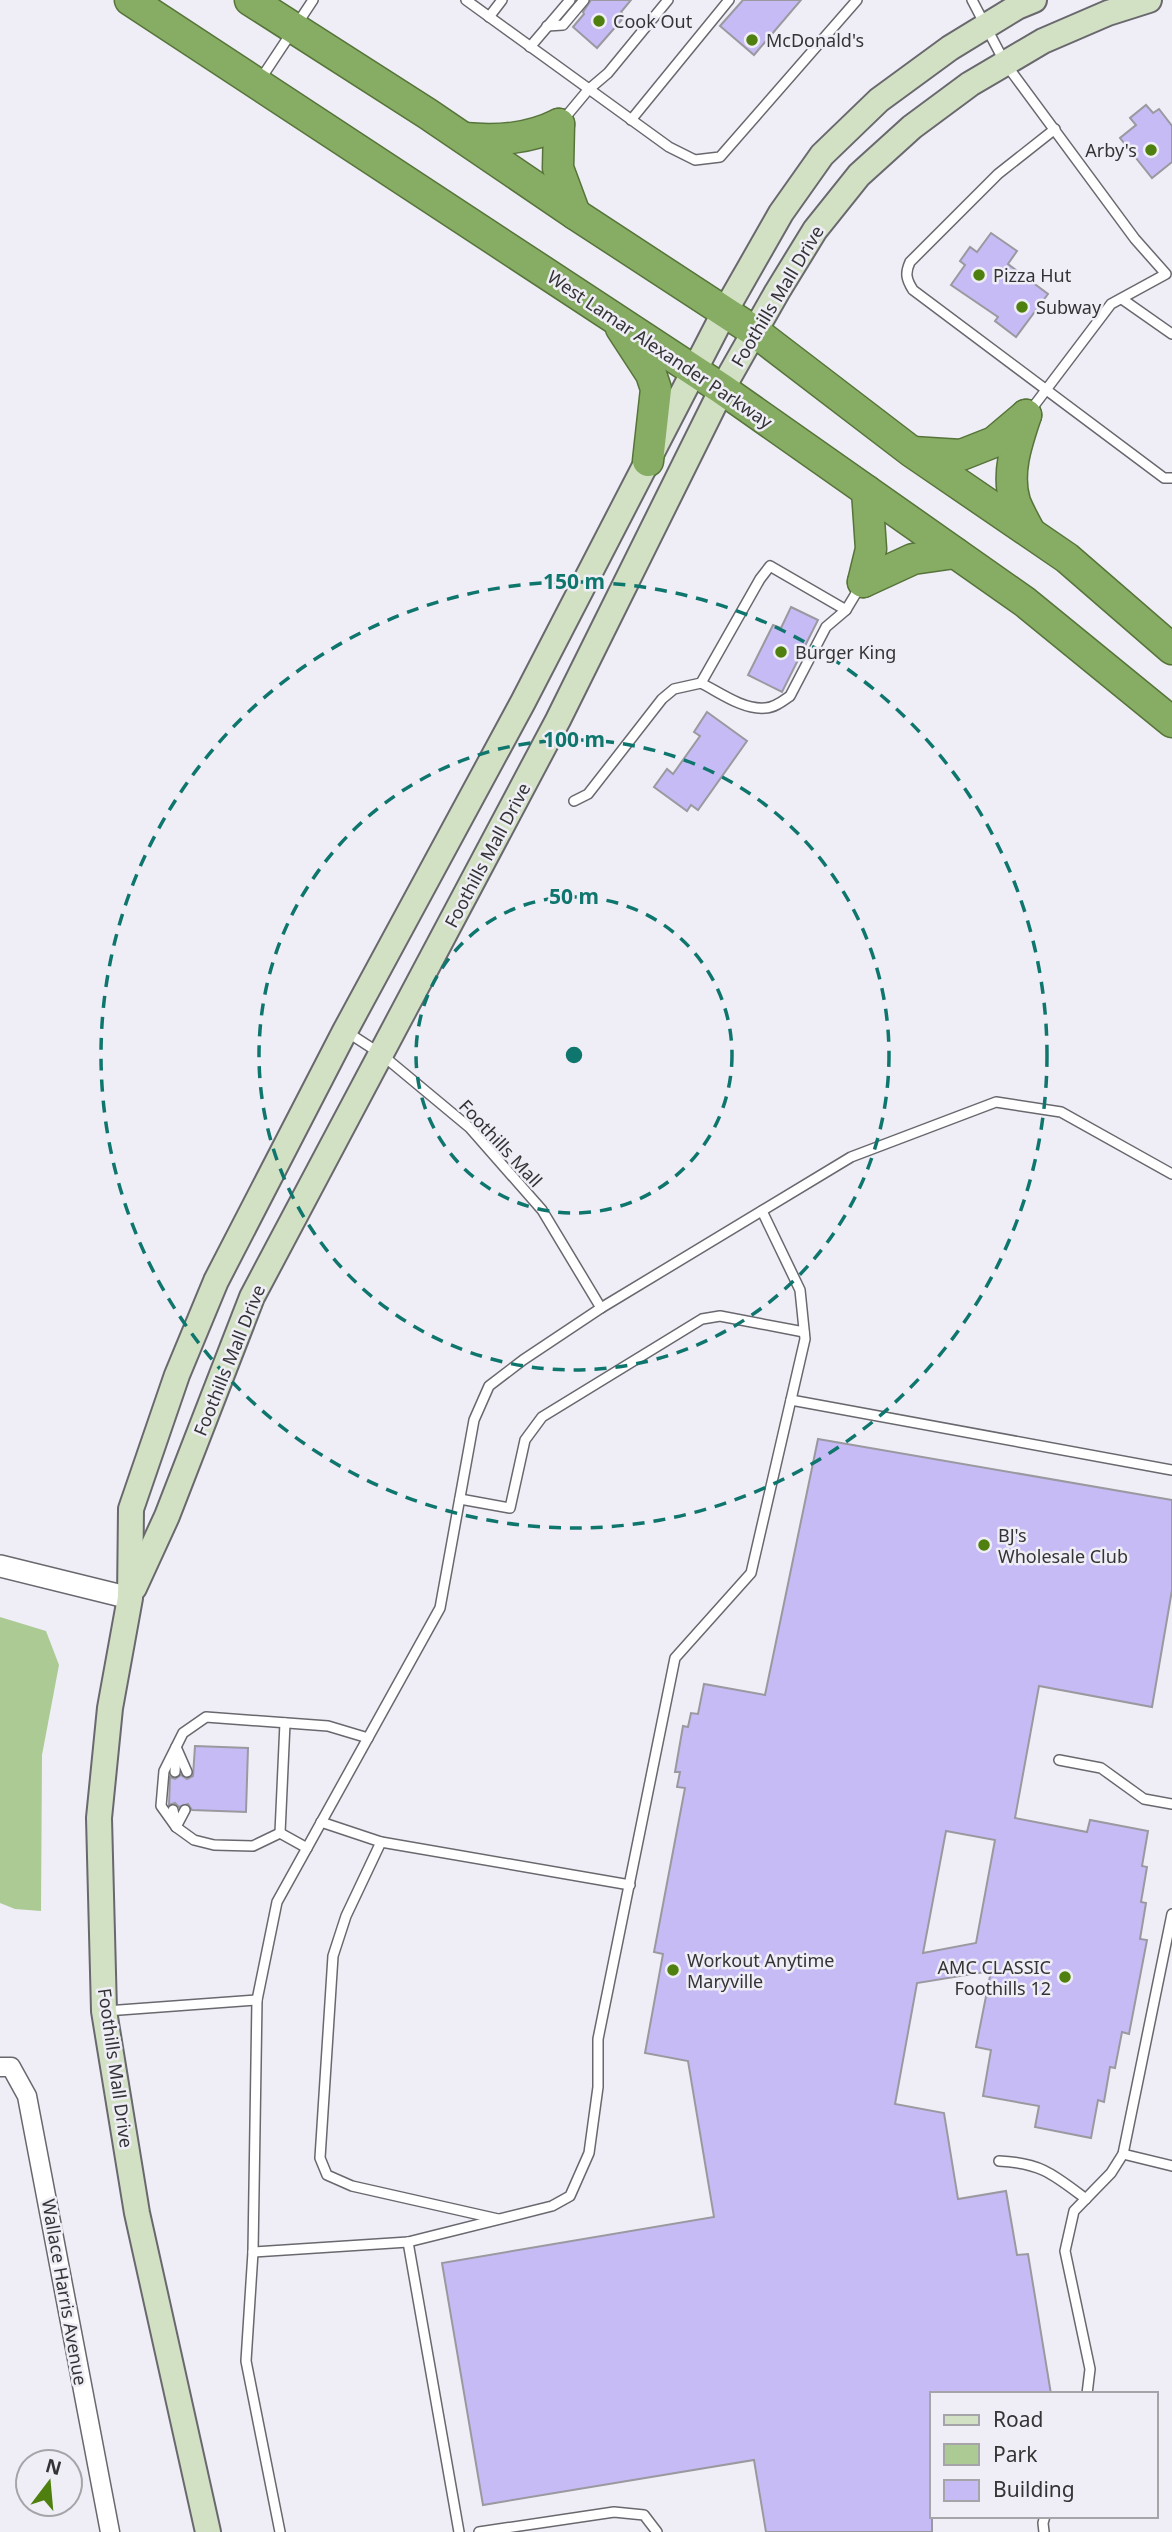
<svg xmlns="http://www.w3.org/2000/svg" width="1172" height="2532" font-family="'Noto Sans',sans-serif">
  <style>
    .green { fill: #acca94 }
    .building { fill: #c7bbf6; stroke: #9a999f; stroke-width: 2; fill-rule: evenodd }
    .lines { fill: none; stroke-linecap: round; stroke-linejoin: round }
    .service-casing { stroke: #69686e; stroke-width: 12 }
    .minor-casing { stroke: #69686e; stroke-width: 21 }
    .tertiary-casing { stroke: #69686e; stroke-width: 24 }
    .secondary-casing { stroke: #69686e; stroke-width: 28 }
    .trunk-casing { stroke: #56743a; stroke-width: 33 }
    .service { stroke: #fff; stroke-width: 9 }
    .minor { stroke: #fff; stroke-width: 18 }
    .tertiary { stroke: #fff; stroke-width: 21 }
    .secondary { stroke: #d2e0c4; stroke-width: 24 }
    .trunk { stroke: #87ac63; stroke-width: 30 }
    .ring { fill: none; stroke: #0f766e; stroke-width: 3.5; stroke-dasharray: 12 9 }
    .poi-dot { fill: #4f800f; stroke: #efeef6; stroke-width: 2.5 }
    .labels { text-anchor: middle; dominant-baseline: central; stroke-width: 5; stroke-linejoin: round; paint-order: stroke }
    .poi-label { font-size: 18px; fill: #343436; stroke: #efeef6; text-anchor: start }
    .street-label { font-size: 18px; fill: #343436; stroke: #efeef6 }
    .centre { fill: #0f766e; stroke: #efeef6; stroke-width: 3.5 }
    .ring-label { font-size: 21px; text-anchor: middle; font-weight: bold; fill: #0f766e; stroke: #efeef6; stroke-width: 5; stroke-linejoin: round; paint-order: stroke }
  </style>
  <rect width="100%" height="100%" fill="#efeef6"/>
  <!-- green -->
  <polygon class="green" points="0,1617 46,1631 59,1665 42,1755 41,1911 15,1909 0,1903"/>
  <!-- building -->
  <g class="building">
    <polygon points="591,0 631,0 621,12 625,16 597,48 573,27 584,14 583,12"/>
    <polygon points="743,0 801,0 754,55 720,26"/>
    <polygon points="1146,105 1153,113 1159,109 1172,126 1172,162 1152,178 1120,138 1136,125 1130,118"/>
    <polygon points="991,233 1017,251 1008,264 1048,294 1016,337 995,321 998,317 951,285 965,265 960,261 970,247 977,252"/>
    <polygon points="791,607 818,620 782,692 748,675 773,625 781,628"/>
    <polygon points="707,712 747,741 698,810 691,805 687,811 654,787 667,769 673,774 700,736 694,732"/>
    <path d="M818,1439l354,61v90l-20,117 -113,-21 -24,132 72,14 3,-12 58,11 -6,35 5,1 -6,35 5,1 -6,36 7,1 -18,94 -7,-2 -7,36 -5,-1 -6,35 -6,-2 -7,38 -56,-11 4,-21 -56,-10 8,-46 -15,-3 15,-76 -74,12 -22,121 49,9 14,86 48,-8 11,64 11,-1 23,140h-119v138h-166l-12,-72 -271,45 -41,-242 272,-46 -26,-156 -43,-8 18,-99 -9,-2 31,-164 -8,-1 3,-15h-5l8,-46 5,1 3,-14 7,1 6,-30 61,11zM946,1831l49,9 -19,103 -53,10z"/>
    <polygon points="195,1746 248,1748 246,1812 192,1810 188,1804 179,1807 175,1803 169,1805 170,1777 175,1779 181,1775 187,1779 193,1776"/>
  </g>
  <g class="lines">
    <!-- service casing -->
    <g class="service-casing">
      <g id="service">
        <polyline points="466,0 669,147 695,160 720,157 857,0"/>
        <polyline points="972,0 1005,63 1135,239 1166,274 1111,304 1030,411"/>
        <polyline points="489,17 502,0"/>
        <polyline points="547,26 563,25 584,0"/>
        <polyline points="530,47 570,0"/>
        <polyline points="260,80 313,0"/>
        <polyline points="563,120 588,90 608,73 668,0"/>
        <polyline points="631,120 729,0"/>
        <path d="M1055,129l-57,45 -88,88c-5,11 -4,17 3,28l251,188h8"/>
        <polyline points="1122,299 1172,334"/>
        <path d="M701,683c18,9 42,27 64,25 9,0 18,-7 25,-12l36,-69 20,-17"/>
        <polyline points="574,801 588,794 662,699 674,689 701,683 760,579 770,566 846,610 861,585"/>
        <polyline points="347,1032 381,1054 470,1128 542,1210 601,1308"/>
        <polyline points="791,1400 1172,1470"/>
        <polyline points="460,1499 510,1508 525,1440 542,1417 702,1319 720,1316 804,1332"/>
        <polyline points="176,1747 187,1772"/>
        <polyline points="1059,1760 1101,1768 1144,1799 1172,1804"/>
        <polyline points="175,1772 176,1753"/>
        <polyline points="173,1810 176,1826"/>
        <polyline points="321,1822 381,1842 630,1885"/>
        <polyline points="176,1827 185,1810"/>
        <polyline points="280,1833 253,1846 214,1845 194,1840 176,1827 161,1806 164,1771 183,1733 206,1717 328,1726 368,1738"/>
        <polyline points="280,1833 285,1723"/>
        <polyline points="280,1833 307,1848"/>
        <polyline points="381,1842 346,1916 333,1956 320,2158 327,2175 352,2186 498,2219"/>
        <polyline points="106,2011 257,2000"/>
        <polyline points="1123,2154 1172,2166"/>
        <path d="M999,2161c42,2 54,13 87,38"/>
        <polyline points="408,2242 459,2532"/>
        <polyline points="253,2252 408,2242 552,2206 570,2196 589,2153 598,2087 598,2039 675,1658 751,1573 805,1339 800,1290 762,1211"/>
        <polyline points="1087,2394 1090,2369 1065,2251 1074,2211 1111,2173 1123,2154 1172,1914"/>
        <polyline points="280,2532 246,2361 253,2252 257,2000 277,1902 440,1608 474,1420 489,1386 523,1360 601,1308 851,1157 996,1102 1061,1112 1172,1174"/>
        <polyline points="479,2532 614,2512 644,2515 657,2532"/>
        <polyline points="1044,2532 1043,2523 1045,2516"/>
      </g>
    </g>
    <!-- minor casing -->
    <g class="minor-casing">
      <polyline id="minor" points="0,2067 11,2067 27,2096 110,2532"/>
    </g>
    <!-- tertiary casing -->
    <g class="tertiary-casing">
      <polyline id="tertiary" points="0,1566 130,1598"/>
    </g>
    <!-- secondary casing -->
    <g class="secondary-casing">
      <g id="secondary">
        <polyline points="134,1588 167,1516 252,1297 558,720 722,389 777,292 815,230 859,175 912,127 970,84 1043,41 1108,13 1149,0"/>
        <polyline points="208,2532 137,2213 104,2011 99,1818 110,1708 130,1598 131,1509 177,1375 216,1281 345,1031 523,702 724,313 781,213 822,155 879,100 950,48 1017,7 1034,0"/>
      </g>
    </g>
    <!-- trunk casing -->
    <g class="trunk-casing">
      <g id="trunk">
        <polyline points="130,0 722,389 1025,602 1172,722"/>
        <polyline points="250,0 428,114 575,214 754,331 912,452 1067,558 1172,649"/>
        <polyline points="559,124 558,168 575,214"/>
        <path d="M464,138c34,3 65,1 95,-14"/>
        <polyline points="621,328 651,374 656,389 648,461"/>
        <path d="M1026,415c-9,27 -20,58 -11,87 4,10 10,21 15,30"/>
        <polyline points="913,452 961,455 994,442 1026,415"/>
        <polyline points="863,582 913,559 955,553"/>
        <polyline points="863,582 871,549 867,491"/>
      </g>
    </g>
    <!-- service -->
    <use href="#service" class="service"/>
    <!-- minor -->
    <use href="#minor" class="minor"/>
    <!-- tertiary -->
    <use href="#tertiary" class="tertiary"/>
    <!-- secondary -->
    <use href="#secondary" class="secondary"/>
    <!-- trunk -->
    <use href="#trunk" class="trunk"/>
  </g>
  <!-- distance rings -->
  <g class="ring">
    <circle cx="574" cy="1055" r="158"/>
    <circle cx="574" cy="1055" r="315"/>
    <circle cx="574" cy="1055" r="473"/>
  </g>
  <!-- markers -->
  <g class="poi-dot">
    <circle cx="599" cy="21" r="7"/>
    <circle cx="752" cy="40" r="7"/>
    <circle cx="1151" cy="150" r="7"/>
    <circle cx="979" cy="275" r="7"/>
    <circle cx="1022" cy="307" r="7"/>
    <circle cx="781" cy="652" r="7"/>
    <circle cx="984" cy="1545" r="7"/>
    <circle cx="673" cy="1970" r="7"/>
    <circle cx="1065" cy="1977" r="7"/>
  </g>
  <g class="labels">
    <!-- poi labels -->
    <g class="poi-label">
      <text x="613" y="21">Cook Out</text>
      <text x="766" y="40">McDonald's</text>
      <text x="1137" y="150" text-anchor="end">Arby's</text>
      <text x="993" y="275">Pizza Hut</text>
      <text x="1036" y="307">Subway</text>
      <text x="795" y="652">Burger King</text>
      <text x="998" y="1535">BJ's<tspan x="998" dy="21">Wholesale Club</tspan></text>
      <text x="687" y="1960">Workout Anytime<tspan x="687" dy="21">Maryville</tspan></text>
      <text x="1051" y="1967" text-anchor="end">AMC CLASSIC<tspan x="1051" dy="21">Foothills 12</tspan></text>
    </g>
    <!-- street labels -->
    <g class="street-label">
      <text transform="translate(777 296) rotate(-59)">Foothills Mall Drive</text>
      <text transform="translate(660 349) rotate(34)">West Lamar Alexander Parkway</text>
      <text transform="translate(487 855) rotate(-62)">Foothills Mall Drive</text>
      <text transform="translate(501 1143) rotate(47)">Foothills Mall</text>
      <text transform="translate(229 1360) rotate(-68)">Foothills Mall Drive</text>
      <text transform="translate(116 2068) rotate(82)">Foothills Mall Drive</text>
      <text transform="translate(65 2292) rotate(80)">Wallace Harris Avenue</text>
    </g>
  </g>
  <circle cx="574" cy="1055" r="10" class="centre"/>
  <g class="ring-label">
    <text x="574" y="589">150 m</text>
    <text x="574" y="747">100 m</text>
    <text x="574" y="904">50 m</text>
  </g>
  <!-- legend -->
  <rect x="930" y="2392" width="228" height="126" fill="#efeef6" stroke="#a4a4a9" stroke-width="2"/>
  <rect x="944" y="2415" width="35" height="10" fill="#d2e0c4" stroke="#a4a4a9" stroke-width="2"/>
  <text x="993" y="2427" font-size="21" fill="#343436">Road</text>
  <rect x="944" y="2444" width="35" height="21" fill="#acca94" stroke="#a4a4a9" stroke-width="2"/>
  <text x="993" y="2462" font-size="21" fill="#343436">Park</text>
  <rect x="944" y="2480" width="35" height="21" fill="#c7bbf6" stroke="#a4a4a9" stroke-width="2"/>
  <text x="993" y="2497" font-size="21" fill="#343436">Building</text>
  <!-- north arrow -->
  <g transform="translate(49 2483) rotate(16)"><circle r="33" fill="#efeef6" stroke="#a4a4a9" stroke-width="2"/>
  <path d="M0-5L12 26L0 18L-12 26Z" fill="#4f800f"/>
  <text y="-10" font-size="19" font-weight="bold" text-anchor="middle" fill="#343436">N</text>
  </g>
</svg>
